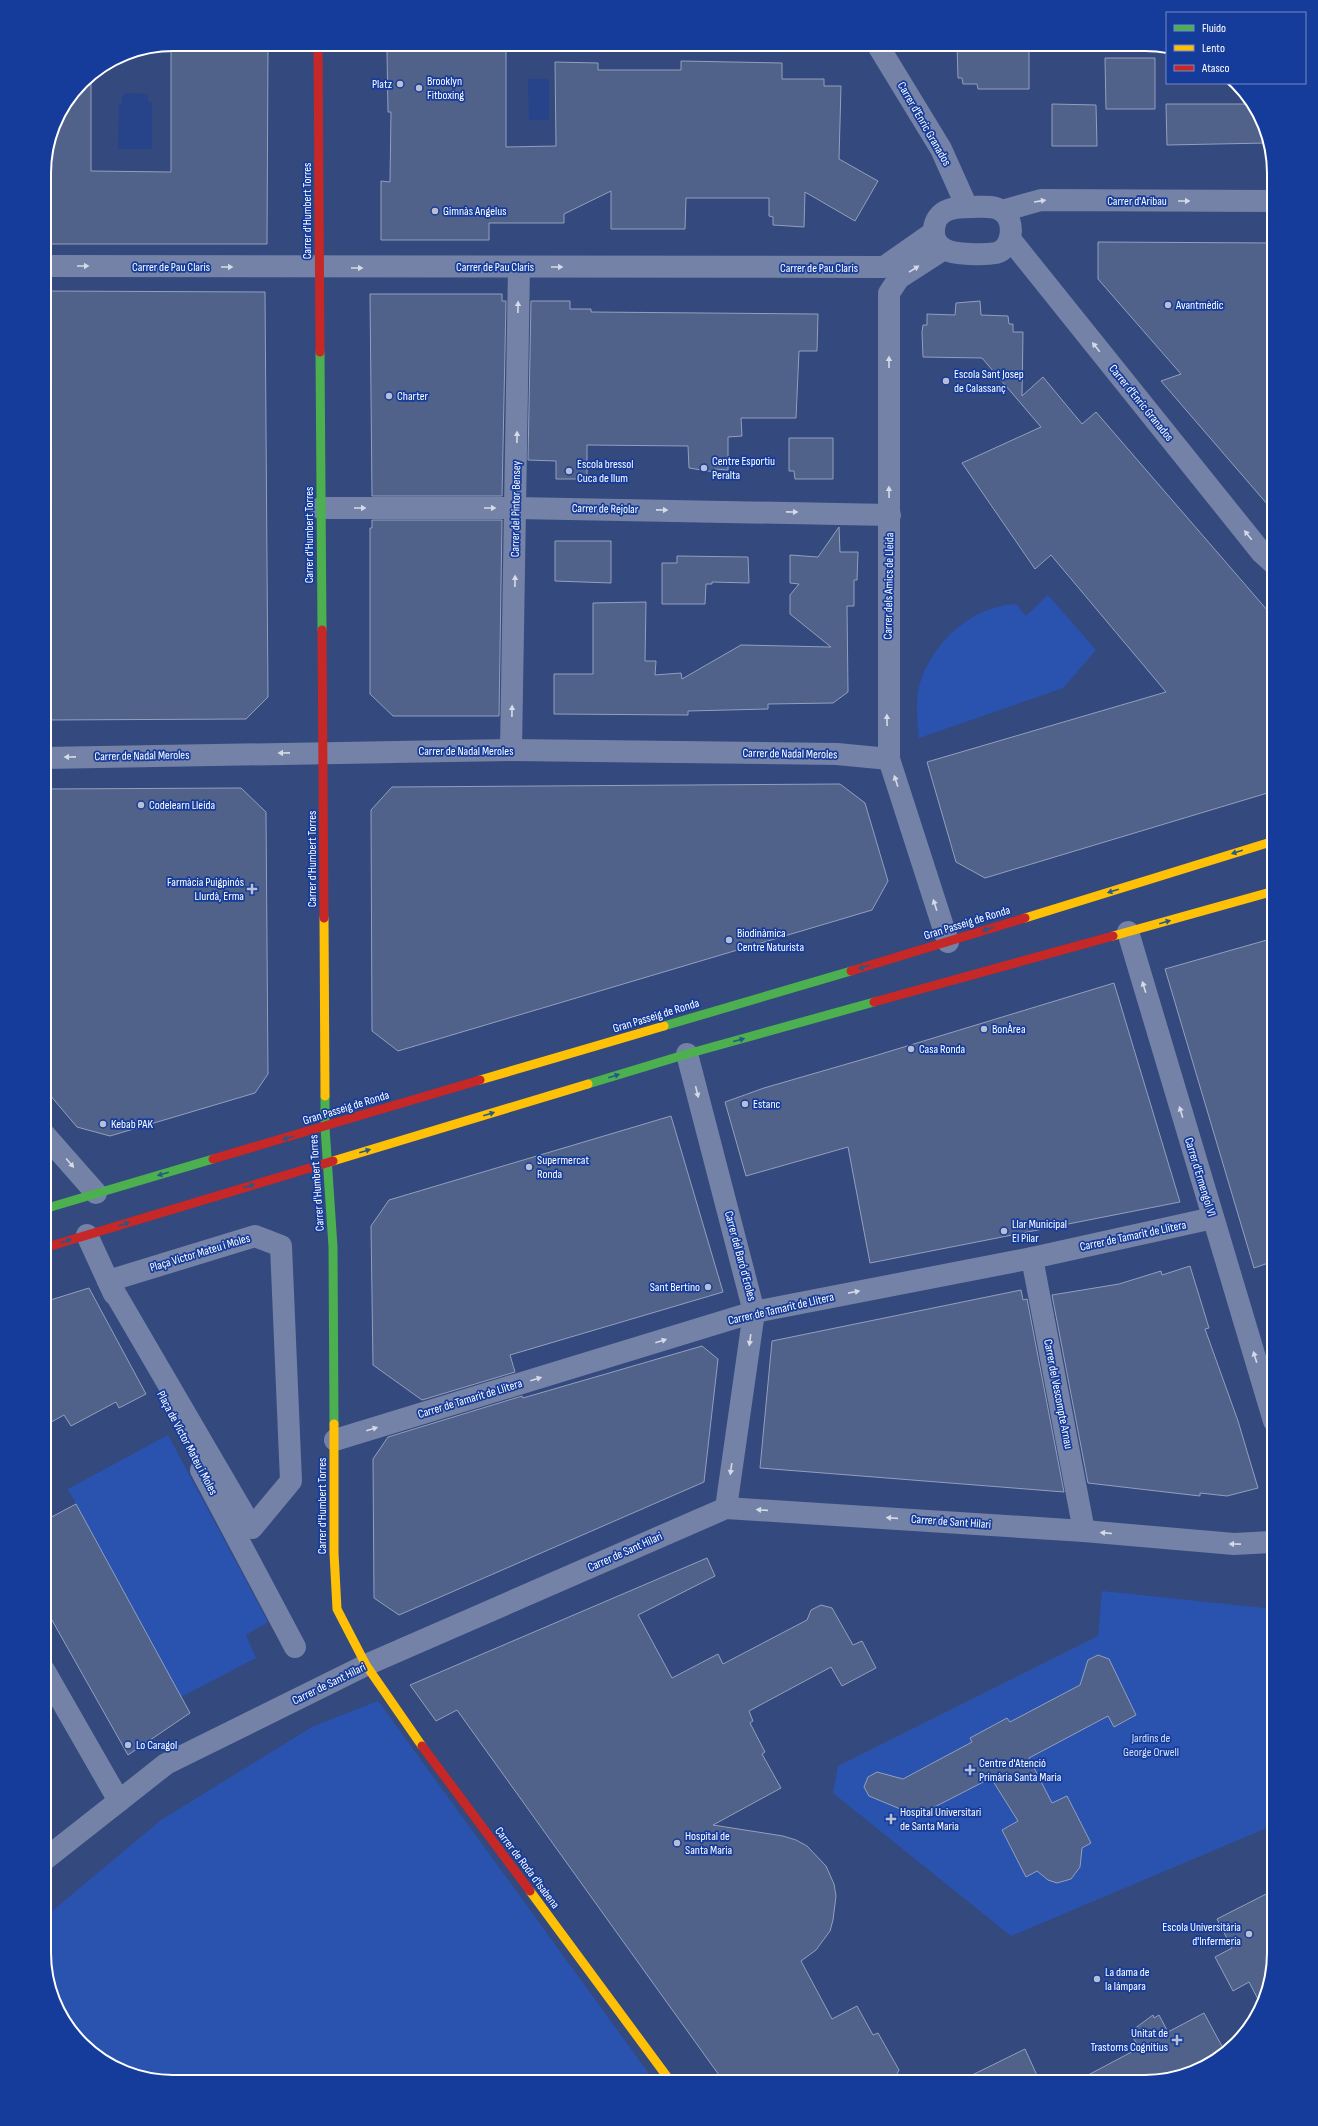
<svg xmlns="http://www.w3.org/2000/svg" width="1318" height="2126" font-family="'Sofia Sans Condensed',sans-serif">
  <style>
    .green { fill: #2a53b0 }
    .water { fill: #274389 }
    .building { fill: #50618a; stroke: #939fbc }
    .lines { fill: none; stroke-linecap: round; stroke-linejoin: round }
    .street { stroke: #7482a7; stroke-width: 22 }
    .fast { stroke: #4caf50; stroke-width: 9 }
    .slow { stroke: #ffc107; stroke-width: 9 }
    .jam { stroke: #c62828; stroke-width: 9 }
    .oneway { fill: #d5dae5 }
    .oneway2 { fill: #245988 }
    .poi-dot { fill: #b8bfd2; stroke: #163c9b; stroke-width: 1.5 }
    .labels { text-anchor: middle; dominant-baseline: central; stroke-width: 3.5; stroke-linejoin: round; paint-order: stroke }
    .poi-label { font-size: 12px; fill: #fff; stroke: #163c9b; text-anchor: start }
    .street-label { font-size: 12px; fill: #fff; stroke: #163c9b }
    .park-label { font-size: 12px; fill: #d3e0fc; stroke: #163c9b }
    .rim { fill: none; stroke: #fff; stroke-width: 2 }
  </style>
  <rect width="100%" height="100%" fill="#34497d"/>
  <!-- green -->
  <g class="green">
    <path d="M1048,595l48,55 -33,38 -144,50c-2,-18 -4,-38 1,-55 13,-41 52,-77 96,-79l10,12z"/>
    <polygon points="168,1435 268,1622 246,1635 256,1658 181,1697 68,1489"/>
    <polygon points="1102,1591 1274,1609 1274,1825 1011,1936 833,1793 838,1766 1098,1636"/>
    <polygon points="378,1701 655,2082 164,2082 101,2060 57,2010 44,1953 44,1918 161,1820 312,1727"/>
  </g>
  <!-- water -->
  <g class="water">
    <polygon points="528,79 549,79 549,120 529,120"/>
    <polygon points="125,93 147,94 149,102 152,103 152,149 118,149 119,104 122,103 122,96"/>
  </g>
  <!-- building -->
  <g class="building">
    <polygon points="171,44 268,44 267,244 44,244 44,164 54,123 82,82 91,75 91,171 171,172"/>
    <polygon points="957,44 1029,44 1029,89 978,89 977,84 963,84 962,78 958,78"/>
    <polygon points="387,51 506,51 506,147 556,146 555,62 598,63 598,70 681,70 681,61 782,63 782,79 824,79 824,86 841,86 839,159 878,181 855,221 805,192 804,227 773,225 773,217 769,216 769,198 686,198 685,229 611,229 611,191 564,214 564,223 489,223 489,240 381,240 381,181 390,182 391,112 388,112"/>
    <polygon points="1105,58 1155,58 1155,109 1106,109"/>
    <polygon points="1052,104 1096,105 1097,146 1052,146"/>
    <polygon points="1166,104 1250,104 1261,116 1267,143 1167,145"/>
    <polygon points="1098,242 1274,243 1274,512 1161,381 1181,374 1098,279"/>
    <polygon points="44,291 265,292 268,697 246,719 44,720"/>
    <polygon points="370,294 502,294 502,301 506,301 502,496 372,496"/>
    <polygon points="531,301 570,301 570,309 591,309 591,312 818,314 817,351 799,351 796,418 741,418 742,436 728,437 728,470 715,469 715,472 689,468 688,446 587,445 587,479 556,479 556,461 528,460"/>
    <polygon points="980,301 981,315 1008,316 1009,324 1013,324 1013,332 1023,332 1022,396 1043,377 1082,424 1096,412 1274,618 1274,791 985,878 956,862 927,762 1166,692 1051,555 1035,569 962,463 1041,427 982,358 923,357 922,332 923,325 927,325 927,314 955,315 956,303"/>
    <polygon points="789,438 833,438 833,479 795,479 794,471 789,471"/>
    <polygon points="372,520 502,520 499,716 393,716 370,694 370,528 372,528"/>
    <polygon points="839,527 840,552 858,552 857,580 854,580 854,606 847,606 848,692 833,703 768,704 768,709 688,711 688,715 554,714 554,674 593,674 593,603 646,602 645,661 656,661 655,675 681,673 682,679 741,645 831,647 790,614 790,595 799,584 790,583 790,555 818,557"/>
    <polygon points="555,541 611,541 611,583 555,581"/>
    <polygon points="677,556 748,557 749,583 712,582 712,584 706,584 705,604 662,604 662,563 677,563"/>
    <polygon points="840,784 865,803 888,881 872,910 398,1051 372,1031 371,810 392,787"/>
    <polygon points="241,788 266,812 268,1074 255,1093 110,1136 77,1127 44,1088 44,789"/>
    <polygon points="1274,938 1274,1261 1254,1268 1165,969"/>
    <polygon points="1114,983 1180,1202 870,1263 848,1147 746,1176 725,1102 764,1088 871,1057"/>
    <polygon points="671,1116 723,1292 510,1355 515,1372 422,1400 373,1365 371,1226 389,1200"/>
    <polygon points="1190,1266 1209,1328 1205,1329 1238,1421 1258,1488 1227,1496 1200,1493 1200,1496 1088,1483 1052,1295 1119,1284 1161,1271 1162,1275"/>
    <polygon points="89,1288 146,1394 119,1408 116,1402 71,1426 64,1415 44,1426 44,1302"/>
    <polygon points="1021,1290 1023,1300 1027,1299 1064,1492 760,1468 772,1341"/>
    <polygon points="702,1346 718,1359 704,1482 399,1615 374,1598 373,1459 388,1437 522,1396 523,1398"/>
    <polygon points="76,1504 190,1713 128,1755 44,1606 44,1521"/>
    <polygon points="707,1558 715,1576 638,1615 672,1678 718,1654 723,1664 807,1620 811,1610 821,1605 832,1608 853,1645 862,1641 876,1668 842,1686 831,1667 749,1711 753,1721 750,1723 765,1752 762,1754 781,1788 713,1825 783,1836 796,1840 807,1846 826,1866 834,1884 836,1896 833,1920 830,1931 816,1950 801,1961 832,2019 857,2006 873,2035 878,2033 899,2070 893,2082 724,2082 457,1710 436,1721 410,1685"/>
    <polygon points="1098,1655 1109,1659 1136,1715 1114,1727 1108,1716 1029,1758 1052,1803 1067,1796 1091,1843 1082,1848 1080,1867 1071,1879 1057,1883 1048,1880 1037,1871 1026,1877 1002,1830 1018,1821 991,1778 917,1816 869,1796 864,1787 868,1777 877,1772 903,1779 972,1742 970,1738 1007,1718 1010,1722 1080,1685 1088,1660"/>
    <polygon points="1274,1890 1274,1954 1270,1987 1261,2005 1249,1982 1233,1991 1215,1957 1232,1948 1217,1919"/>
    <polygon points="1204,2013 1224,2050 1202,2069 1145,2082 1075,2082 1139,2048 1130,2032 1153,2015 1154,2018 1159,2015 1168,2032"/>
    <polygon points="1025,2049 1040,2082 958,2082"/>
  </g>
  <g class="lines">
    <!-- street -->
    <g class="street">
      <polyline points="877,44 941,149 967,207"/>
      <path d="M972,207c10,0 21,-2 30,4 14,9 11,38 -6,42 -11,2 -42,2 -52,-4 -15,-8 -13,-33 4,-39 7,-3 16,-3 24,-3z"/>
      <polyline points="1002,211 1041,200 1274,201"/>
      <polyline points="1010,239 1262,553 1274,564"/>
      <polyline points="944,249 899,278 889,293 889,759 948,942"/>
      <polyline points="44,266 884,267 934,232"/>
      <polyline points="321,508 516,508 890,515"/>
      <polyline points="511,750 519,267"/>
      <polyline points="44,758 511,750 837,754 889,759"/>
      <polyline points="1128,932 1274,1421"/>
      <polyline points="687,1054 754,1312 726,1508"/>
      <polyline points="44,1134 96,1193"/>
      <polyline points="87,1235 114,1294"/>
      <polygon points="255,1236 281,1246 291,1481 252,1528 108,1281"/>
      <polyline points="1032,1258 1084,1531"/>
      <polyline points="335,1440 754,1312 1032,1258 1213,1218"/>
      <polyline points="201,1470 295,1647"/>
      <polyline points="44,1670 119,1801"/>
      <polyline points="44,1860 166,1764 366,1665 726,1508 1084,1531 1234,1544 1274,1542"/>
    </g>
    <!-- fast -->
    <g class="fast">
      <polyline points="320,352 322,630"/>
      <polyline points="664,1026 851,971"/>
      <polyline points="588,1084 687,1054 874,1002"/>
      <polyline points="325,1096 325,1127 333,1247 334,1424"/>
      <polyline points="44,1209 213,1159"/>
    </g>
    <!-- slow -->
    <g class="slow">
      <polyline points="324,918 325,1096"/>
      <polyline points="1025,918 1274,841"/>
      <polyline points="1113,936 1274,891"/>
      <polyline points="480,1080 664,1026"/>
      <polyline points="333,1161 588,1084"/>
      <polyline points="334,1424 334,1553 337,1609 366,1665 422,1746"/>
      <polyline points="530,1891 671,2082"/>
    </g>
    <!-- jam -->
    <g class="jam">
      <polyline points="318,44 320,352"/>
      <polyline points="322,630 324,918"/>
      <polyline points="851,971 1025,918"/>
      <polyline points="874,1002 1113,936"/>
      <polyline points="213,1159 480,1080"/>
      <polyline points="44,1248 333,1161"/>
      <polyline points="422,1746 530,1891"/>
    </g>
  </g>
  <!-- one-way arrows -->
  <defs><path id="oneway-solid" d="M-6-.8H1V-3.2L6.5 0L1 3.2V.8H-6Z"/></defs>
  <g class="oneway">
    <use href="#oneway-solid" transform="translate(1040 201) rotate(-9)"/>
    <use href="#oneway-solid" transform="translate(1184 201)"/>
    <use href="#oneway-solid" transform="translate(83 266)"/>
    <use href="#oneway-solid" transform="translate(227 267)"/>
    <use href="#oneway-solid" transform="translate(557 267)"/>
    <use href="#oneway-solid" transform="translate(357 268)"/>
    <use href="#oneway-solid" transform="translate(914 269) rotate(-32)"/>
    <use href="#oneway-solid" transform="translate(518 307) rotate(-89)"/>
    <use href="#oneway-solid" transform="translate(1096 347) rotate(-129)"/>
    <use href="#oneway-solid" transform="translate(889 362) rotate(-90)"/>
    <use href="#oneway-solid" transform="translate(517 437) rotate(-89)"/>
    <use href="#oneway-solid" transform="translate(889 492) rotate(-91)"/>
    <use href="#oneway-solid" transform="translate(360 508)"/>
    <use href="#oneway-solid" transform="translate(490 508)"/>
    <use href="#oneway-solid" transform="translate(662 510) rotate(1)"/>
    <use href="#oneway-solid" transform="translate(792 512) rotate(1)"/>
    <use href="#oneway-solid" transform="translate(1248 535) rotate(-129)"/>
    <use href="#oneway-solid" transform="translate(515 581) rotate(-89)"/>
    <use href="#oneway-solid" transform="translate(512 711) rotate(-89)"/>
    <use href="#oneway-solid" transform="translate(887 720) rotate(-91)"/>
    <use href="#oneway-solid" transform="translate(284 753) rotate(179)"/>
    <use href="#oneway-solid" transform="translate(70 757) rotate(179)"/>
    <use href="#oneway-solid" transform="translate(896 781) rotate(-108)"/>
    <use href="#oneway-solid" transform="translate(935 905) rotate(-108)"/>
    <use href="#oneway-solid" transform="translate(1144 987) rotate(-107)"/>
    <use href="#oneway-solid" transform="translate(697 1092) rotate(76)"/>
    <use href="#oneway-solid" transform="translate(1181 1112) rotate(-107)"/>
    <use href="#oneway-solid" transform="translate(70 1163) rotate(49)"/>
    <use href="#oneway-solid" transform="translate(854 1292) rotate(-11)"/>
    <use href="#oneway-solid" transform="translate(750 1340) rotate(98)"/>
    <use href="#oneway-solid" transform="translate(661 1341) rotate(-17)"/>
    <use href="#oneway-solid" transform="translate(1255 1357) rotate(-107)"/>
    <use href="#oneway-solid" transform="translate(536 1379) rotate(-17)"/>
    <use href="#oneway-solid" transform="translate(372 1429) rotate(-17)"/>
    <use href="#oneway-solid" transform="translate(731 1469) rotate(98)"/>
    <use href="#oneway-solid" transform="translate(762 1510) rotate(-176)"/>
    <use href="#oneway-solid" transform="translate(892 1518) rotate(-176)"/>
    <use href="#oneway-solid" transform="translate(1106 1533) rotate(-175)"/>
    <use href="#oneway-solid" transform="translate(1235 1544) rotate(-179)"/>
  </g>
  <g class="oneway2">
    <use href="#oneway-solid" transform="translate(1237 852) rotate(163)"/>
    <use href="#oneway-solid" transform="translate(1113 891) rotate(163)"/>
    <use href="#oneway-solid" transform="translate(1165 922) rotate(-16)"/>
    <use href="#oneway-solid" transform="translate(988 929) rotate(163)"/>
    <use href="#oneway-solid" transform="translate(864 967) rotate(163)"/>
    <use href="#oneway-solid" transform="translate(739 1040) rotate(-15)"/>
    <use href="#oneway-solid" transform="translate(614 1076) rotate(-17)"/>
    <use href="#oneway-solid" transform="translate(489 1114) rotate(-17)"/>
    <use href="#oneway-solid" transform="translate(288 1138) rotate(164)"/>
    <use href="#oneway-solid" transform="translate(365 1151) rotate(-17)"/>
    <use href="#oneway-solid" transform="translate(163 1174) rotate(164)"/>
    <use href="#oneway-solid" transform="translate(249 1186) rotate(-17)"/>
    <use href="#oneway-solid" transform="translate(124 1224) rotate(-17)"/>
    <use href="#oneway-solid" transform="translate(66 1241) rotate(-16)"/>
  </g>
  <!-- markers -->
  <g class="poi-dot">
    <circle cx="400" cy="84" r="4"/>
    <circle cx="419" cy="88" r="4"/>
    <circle cx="435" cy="211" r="4"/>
    <circle cx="1168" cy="305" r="4"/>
    <circle cx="946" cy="381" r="4"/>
    <circle cx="389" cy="396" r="4"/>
    <circle cx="704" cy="468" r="4"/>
    <circle cx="569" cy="471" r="4"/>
    <circle cx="141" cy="805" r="4"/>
    <path d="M250 883h4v4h4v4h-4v4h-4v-4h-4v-4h4z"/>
    <circle cx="729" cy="940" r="4"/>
    <circle cx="984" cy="1029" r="4"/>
    <circle cx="911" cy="1049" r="4"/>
    <circle cx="745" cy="1104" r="4"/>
    <circle cx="103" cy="1124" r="4"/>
    <circle cx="529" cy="1167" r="4"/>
    <circle cx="1004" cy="1231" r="4"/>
    <circle cx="708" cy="1287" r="4"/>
    <circle cx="128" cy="1745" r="4"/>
    <path d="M968 1764h4v4h4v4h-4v4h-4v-4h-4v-4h4z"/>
    <path d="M889 1813h4v4h4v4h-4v4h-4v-4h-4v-4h4z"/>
    <circle cx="677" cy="1843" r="4"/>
    <circle cx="1249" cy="1934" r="4"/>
    <circle cx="1097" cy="1979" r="4"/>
    <path d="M1175 2034h4v4h4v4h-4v4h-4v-4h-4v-4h4z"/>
  </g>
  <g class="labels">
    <!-- poi labels -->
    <g class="poi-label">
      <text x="427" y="81">Brooklyn<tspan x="427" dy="14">Fitboxing</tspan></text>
      <text x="392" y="84" text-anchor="end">Platz</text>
      <text x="443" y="211">Gimnàs Angelus</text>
      <text x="1176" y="305">Avantmèdic</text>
      <text x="954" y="374">Escola Sant Josep<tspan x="954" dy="14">de Calassanç</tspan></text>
      <text x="397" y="396">Charter</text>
      <text x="712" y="461">Centre Esportiu<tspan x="712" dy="14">Peralta</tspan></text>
      <text x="577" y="464">Escola bressol<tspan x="577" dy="14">Cuca de llum</tspan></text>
      <text x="149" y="805">Codelearn Lleida</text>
      <text x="244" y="882" text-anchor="end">Farmàcia Puigpinós<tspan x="244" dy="14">Llurdà, Erma</tspan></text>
      <text x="737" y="933">Biodinàmica<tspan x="737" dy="14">Centre Naturista</tspan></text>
      <text x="992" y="1029">BonÀrea</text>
      <text x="919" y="1049">Casa Ronda</text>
      <text x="753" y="1104">Estanc</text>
      <text x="111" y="1124">Kebab PAK</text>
      <text x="537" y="1160">Supermercat<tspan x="537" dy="14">Ronda</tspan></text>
      <text x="1012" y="1224">Llar Municipal<tspan x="1012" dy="14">El Pilar</tspan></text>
      <text x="700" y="1287" text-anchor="end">Sant Bertino</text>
      <text x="136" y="1745">Lo Caragol</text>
      <text x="979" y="1763">Centre d'Atenció<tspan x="979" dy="14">Primària Santa Maria</tspan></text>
      <text x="900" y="1812">Hospital Universitari<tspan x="900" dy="14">de Santa Maria</tspan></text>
      <text x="685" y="1836">Hospital de<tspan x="685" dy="14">Santa Maria</tspan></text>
      <text x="1241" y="1927" text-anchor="end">Escola Universitària<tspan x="1241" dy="14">d'Infermeria</tspan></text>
      <text x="1105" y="1972">La dama de<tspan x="1105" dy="14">la lámpara</tspan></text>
      <text x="1168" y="2033" text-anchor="end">Unitat de<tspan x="1168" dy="14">Trastorns Cognitius</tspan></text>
    </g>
    <!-- street labels -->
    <g class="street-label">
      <text transform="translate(924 124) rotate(60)">Carrer d'Enric Granados</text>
      <text x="1137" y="201">Carrer d'Aribau</text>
      <text transform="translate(307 211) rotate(-90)">Carrer d'Humbert Torres</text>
      <text x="171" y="267">Carrer de Pau Claris</text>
      <text x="495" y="267">Carrer de Pau Claris</text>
      <text x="819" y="268">Carrer de Pau Claris</text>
      <text transform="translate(1141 403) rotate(51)">Carrer d'Enric Granados</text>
      <text transform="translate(516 509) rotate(-89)">Carrer del Pintor Bensey</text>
      <text transform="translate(605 509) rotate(1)">Carrer de Rejolar</text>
      <text transform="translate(309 535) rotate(-90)">Carrer d'Humbert Torres</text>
      <text transform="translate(889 586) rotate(-89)">Carrer dels Amics de Lleida</text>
      <text x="466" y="751">Carrer de Nadal Meroles</text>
      <text transform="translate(790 754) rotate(1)">Carrer de Nadal Meroles</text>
      <text transform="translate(142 756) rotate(-1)">Carrer de Nadal Meroles</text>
      <text transform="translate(312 859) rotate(-90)">Carrer d'Humbert Torres</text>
      <text transform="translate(967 923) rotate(-17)">Gran Passeig de Ronda</text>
      <text transform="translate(656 1016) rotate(-17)">Gran Passeig de Ronda</text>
      <text transform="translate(346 1108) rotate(-17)">Gran Passeig de Ronda</text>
      <text transform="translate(1200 1177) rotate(73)">Carrer d'Ermengol VI</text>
      <text transform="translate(317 1183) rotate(-94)">Carrer d'Humbert Torres</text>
      <text transform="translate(1133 1236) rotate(-12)">Carrer de Tamarit de Llitera</text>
      <text transform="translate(200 1253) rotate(-17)">Plaça Victor Mateu i Moles</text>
      <text transform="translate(740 1256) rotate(75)">Carrer del Baró d'Eroles</text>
      <text transform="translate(781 1309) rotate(-13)">Carrer de Tamarit de Llitera</text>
      <text transform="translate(1058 1394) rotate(79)">Carrer del Vescompte Arnau</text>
      <text transform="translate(470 1399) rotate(-17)">Carrer de Tamarit de Llitera</text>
      <text transform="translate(187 1443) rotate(62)">Plaça de Víctor Mateu i Moles</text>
      <text transform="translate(322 1506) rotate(-90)">Carrer d'Humbert Torres</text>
      <text transform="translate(951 1522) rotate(4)">Carrer de Sant Hilari</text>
      <text transform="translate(625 1552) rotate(-24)">Carrer de Sant Hilari</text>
      <text transform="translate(329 1684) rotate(-26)">Carrer de Sant Hilari</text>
      <text transform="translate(527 1868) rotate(53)">Carrer de Roda d'Isabena</text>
    </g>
    <!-- park labels -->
    <g class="park-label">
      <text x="1151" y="1738">Jardins de<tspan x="1151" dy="14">George Orwell</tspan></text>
    </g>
  </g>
  <!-- crop -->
  <path d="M0 0H1318V2126H0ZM173 51H1145A122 122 0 0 1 1267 173V1953A122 122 0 0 1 1145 2075H173A122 122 0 0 1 51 1953V173A122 122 0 0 1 173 51Z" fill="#163c9b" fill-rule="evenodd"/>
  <path class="rim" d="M173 51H1145A122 122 0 0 1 1267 173V1953A122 122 0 0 1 1145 2075H173A122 122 0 0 1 51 1953V173A122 122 0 0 1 173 51Z"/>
  <!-- legend -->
  <rect x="1166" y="12" width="140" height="72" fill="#163c9b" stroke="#738ac3"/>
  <rect x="1174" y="25" width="20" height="6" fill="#4caf50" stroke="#738ac3"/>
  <text x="1202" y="32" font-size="12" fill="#ffffff">Fluido</text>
  <rect x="1174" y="45" width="20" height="6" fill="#ffc107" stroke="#738ac3"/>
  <text x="1202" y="52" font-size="12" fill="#ffffff">Lento</text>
  <rect x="1174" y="65" width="20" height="6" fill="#c62828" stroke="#738ac3"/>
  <text x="1202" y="72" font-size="12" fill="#ffffff">Atasco</text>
</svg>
